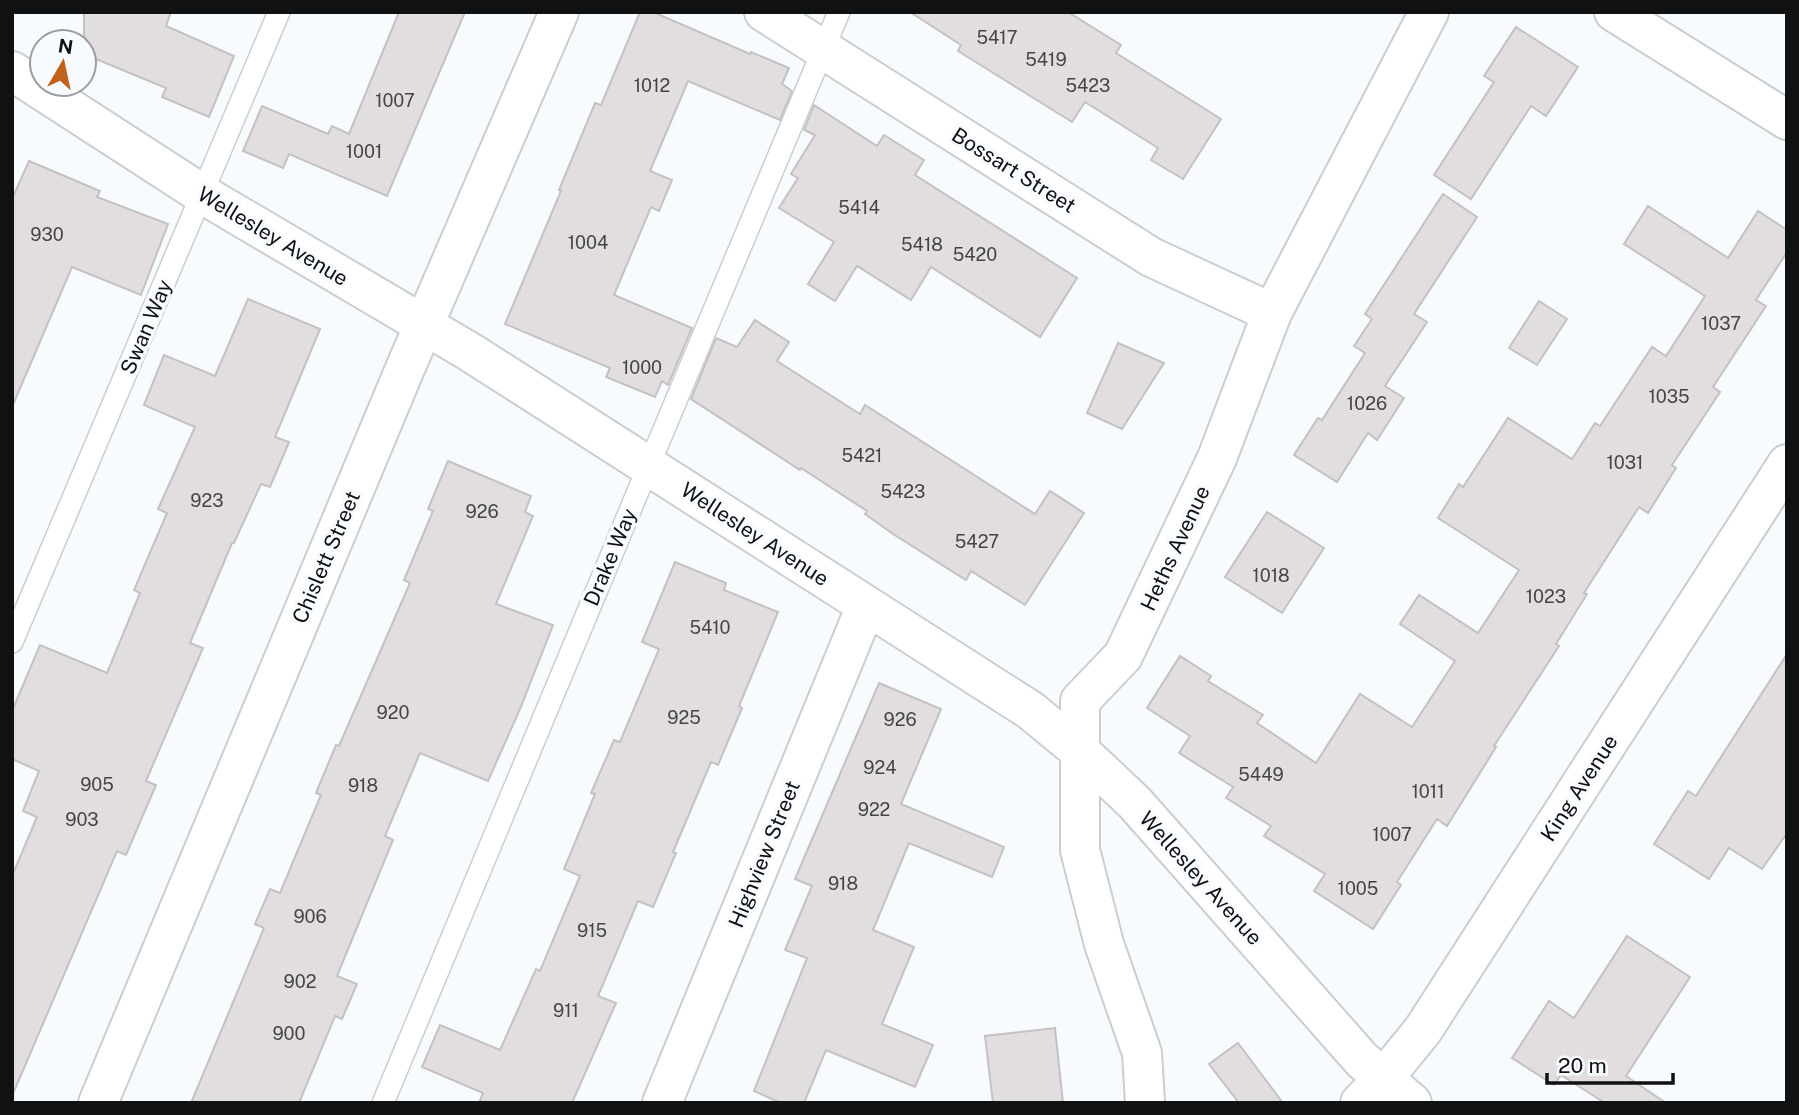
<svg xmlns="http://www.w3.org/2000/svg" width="1799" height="1115" font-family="'Public Sans',sans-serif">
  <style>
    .building { fill: #e2dee0; stroke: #c4c1c3; stroke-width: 2 }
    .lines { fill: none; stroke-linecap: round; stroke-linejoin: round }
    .lane-casing { stroke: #cbced1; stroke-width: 24 }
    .street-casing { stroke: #cbced1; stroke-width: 42 }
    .lane { stroke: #fff; stroke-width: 21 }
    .street { stroke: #fff; stroke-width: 38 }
    .labels { text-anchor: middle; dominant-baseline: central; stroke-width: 7; stroke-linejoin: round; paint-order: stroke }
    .number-label { font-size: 18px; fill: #444446 }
    .street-label { font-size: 21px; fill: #101112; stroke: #f8fbfe }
  </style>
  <rect width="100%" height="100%" fill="#f8fbfe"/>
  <!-- building -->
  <g class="building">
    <polygon points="84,12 171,12 166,26 234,56 209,117 162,97 166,88 84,54"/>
    <polygon points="399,12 465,12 387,196 289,154 283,168 243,151 262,106 328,134 332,126 349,134"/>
    <polygon points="640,12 653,12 750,54 751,52 789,68 782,84 792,91 780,120 688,81 650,171 672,180 659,211 651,207 614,295 692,328 668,385 662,381 655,397 606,377 610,368 505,324 561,191 559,190 595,103 601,105"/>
    <polygon points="910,12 1068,12 1121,45 1116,53 1221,119 1183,179 1151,160 1158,148 1085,102 1072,122 958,51 961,45"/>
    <polygon points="1516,27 1578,67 1546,116 1531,106 1471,199 1434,175 1494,82 1484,76"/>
    <polygon points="814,105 877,146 884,135 924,160 915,175 1077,278 1040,337 931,267 911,300 857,266 835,301 808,284 834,242 779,208 798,178 791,174 815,135 804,130"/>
    <polygon points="29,161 100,191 97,197 168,224 141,295 72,267 12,407 12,199"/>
    <polygon points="1443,194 1477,217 1414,314 1427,322 1385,386 1404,398 1377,440 1368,433 1337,482 1294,455 1318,418 1322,420 1365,353 1354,346 1372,319 1365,314"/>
    <polygon points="1648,206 1728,258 1758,211 1787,230 1787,252 1756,300 1766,306 1713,387 1720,392 1672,465 1676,468 1648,513 1639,507 1584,593 1587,594 1556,644 1559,646 1494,746 1496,747 1447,826 1437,819 1397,882 1401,885 1373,929 1314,891 1325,874 1264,836 1271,826 1226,798 1233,787 1179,753 1190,736 1147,708 1180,656 1211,676 1208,681 1263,715 1257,723 1316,763 1360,694 1412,727 1455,661 1400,624 1419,595 1478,633 1519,570 1438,518 1459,484 1463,487 1508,418 1572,459 1595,423 1600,426 1652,347 1666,356 1705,296 1624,244"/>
    <polygon points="248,299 320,329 275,437 289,442 270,487 261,484 234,543 232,543 190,643 203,648 146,781 156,785 126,855 117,851 12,1096 12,876 37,817 23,811 39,771 12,759 12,711 40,645 107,673 140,593 134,590 167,513 158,509 195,427 144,405 164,355 215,376"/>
    <polygon points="1539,301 1567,319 1537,365 1509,348"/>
    <polygon points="755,320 789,342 777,361 860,414 865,405 1035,514 1050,491 1084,513 1025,605 971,571 966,580 893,534 865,514 867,511 801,468 800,470 691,399 716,338 737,347"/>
    <polygon points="1118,343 1164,363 1122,429 1087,413"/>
    <polygon points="448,461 531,496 525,512 533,516 496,604 553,625 520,709 488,781 420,753 385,836 393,840 337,976 357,984 342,1019 335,1016 299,1103 191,1103 264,928 255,924 270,889 280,893 321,795 316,793 336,745 339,746 410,583 404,580 433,511 428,509"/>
    <polygon points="1267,512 1324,548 1282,613 1225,577"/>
    <polygon points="675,562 726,583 724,590 778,612 739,706 742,708 718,765 711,762 673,852 676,853 653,907 638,901 598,996 616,1003 572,1103 479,1103 483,1093 422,1067 440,1025 500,1050 536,969 540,971 580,876 564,869 595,794 591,793 614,740 620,742 659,649 642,642"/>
    <polygon points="1787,654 1787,833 1762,869 1729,848 1709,879 1654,844 1688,791 1696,796"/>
    <polygon points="879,683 941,709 901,804 1004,847 992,877 909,843 873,930 914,947 882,1024 933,1045 915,1087 826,1050 804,1103 781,1103 754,1091 807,958 785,950 812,886 795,879"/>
    <polygon points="1627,936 1690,977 1626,1076 1666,1103 1605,1103 1561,1075 1554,1085 1512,1058 1549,1001 1574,1018"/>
    <polygon points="1055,1028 1063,1103 993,1103 985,1036"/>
    <polygon points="1238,1043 1283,1103 1239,1103 1209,1064"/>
  </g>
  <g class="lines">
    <!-- lane casing -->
    <g class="lane-casing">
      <g id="lane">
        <polyline points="12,642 279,12"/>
        <polyline points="383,1103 649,465 839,12"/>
      </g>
    </g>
    <!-- street casing -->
    <g class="street-casing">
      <g id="street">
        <polyline points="764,12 1151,257 1272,313"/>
        <polyline points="1614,12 1787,120"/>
        <polyline points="12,71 202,194 470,352 1030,710 1081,752 1135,803 1362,1060 1412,1103"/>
        <polyline points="98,1103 404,371 559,12"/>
        <polyline points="662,1103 866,606"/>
        <polyline points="1145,1103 1142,1053 1104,944 1080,850 1080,701 1123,656 1217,458 1272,313 1429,12"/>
        <polyline points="1360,1103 1383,1079 1423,1030 1787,464"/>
      </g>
    </g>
    <!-- lane -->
    <use href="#lane" class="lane"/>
    <!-- street -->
    <use href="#street" class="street"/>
  </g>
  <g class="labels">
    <!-- number labels -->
    <g class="number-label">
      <text x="997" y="37">5417</text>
      <text x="1046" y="59">5419</text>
      <text x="652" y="85">1012</text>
      <text x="1088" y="85">5423</text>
      <text x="395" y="100">1007</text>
      <text x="364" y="151">1001</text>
      <text x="859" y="207">5414</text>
      <text x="47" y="234">930</text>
      <text x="588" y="242">1004</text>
      <text x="922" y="244">5418</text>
      <text x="975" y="254">5420</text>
      <text x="1721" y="323">1037</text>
      <text x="642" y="367">1000</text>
      <text x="1669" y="396">1035</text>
      <text x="1367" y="403">1026</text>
      <text x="862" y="455">5421</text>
      <text x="1625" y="462">1031</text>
      <text x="903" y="491">5423</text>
      <text x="207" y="500">923</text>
      <text x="482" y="511">926</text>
      <text x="977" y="541">5427</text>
      <text x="1271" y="575">1018</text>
      <text x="1546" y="596">1023</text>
      <text x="710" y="627">5410</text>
      <text x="393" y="712">920</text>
      <text x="684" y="717">925</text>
      <text x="900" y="719">926</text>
      <text x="880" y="767">924</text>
      <text x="1261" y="774">5449</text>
      <text x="97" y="784">905</text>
      <text x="363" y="785">918</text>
      <text x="1428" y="791">1011</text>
      <text x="874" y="809">922</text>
      <text x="82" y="819">903</text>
      <text x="1392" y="834">1007</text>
      <text x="843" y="883">918</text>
      <text x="1358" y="888">1005</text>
      <text x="310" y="916">906</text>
      <text x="592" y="930">915</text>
      <text x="300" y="981">902</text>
      <text x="566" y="1010">911</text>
      <text x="289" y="1033">900</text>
    </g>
    <!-- street labels -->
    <g class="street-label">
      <text transform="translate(1014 170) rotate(32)">Bossart Street</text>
      <text transform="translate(273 236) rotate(31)">Wellesley Avenue</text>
      <text transform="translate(146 327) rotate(-67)">Swan Way</text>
      <text transform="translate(755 534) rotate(33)">Wellesley Avenue</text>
      <text transform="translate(1175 548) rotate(-65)">Heths Avenue</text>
      <text transform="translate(326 557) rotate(-67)">Chislett Street</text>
      <text transform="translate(610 557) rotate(-67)">Drake Way</text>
      <text transform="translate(1579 788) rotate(-57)">King Avenue</text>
      <text transform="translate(764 854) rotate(-68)">Highview Street</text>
      <text transform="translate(1201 878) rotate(48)">Wellesley Avenue</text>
    </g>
  </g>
  <!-- border -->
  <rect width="1799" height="1115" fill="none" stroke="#101112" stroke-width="28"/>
  <!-- north arrow -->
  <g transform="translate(63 63) rotate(9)"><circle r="33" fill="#f8fbfe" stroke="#9b9da0" stroke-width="2"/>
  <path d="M0-5L12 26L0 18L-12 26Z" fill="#c0611c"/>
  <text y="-10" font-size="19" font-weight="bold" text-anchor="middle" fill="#101112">N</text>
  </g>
  <!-- scale -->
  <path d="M1547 1073v10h126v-10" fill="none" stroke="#101112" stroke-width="3.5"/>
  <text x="1558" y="1073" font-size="21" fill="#101112" stroke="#f8fbfe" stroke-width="5" paint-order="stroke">20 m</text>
</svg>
